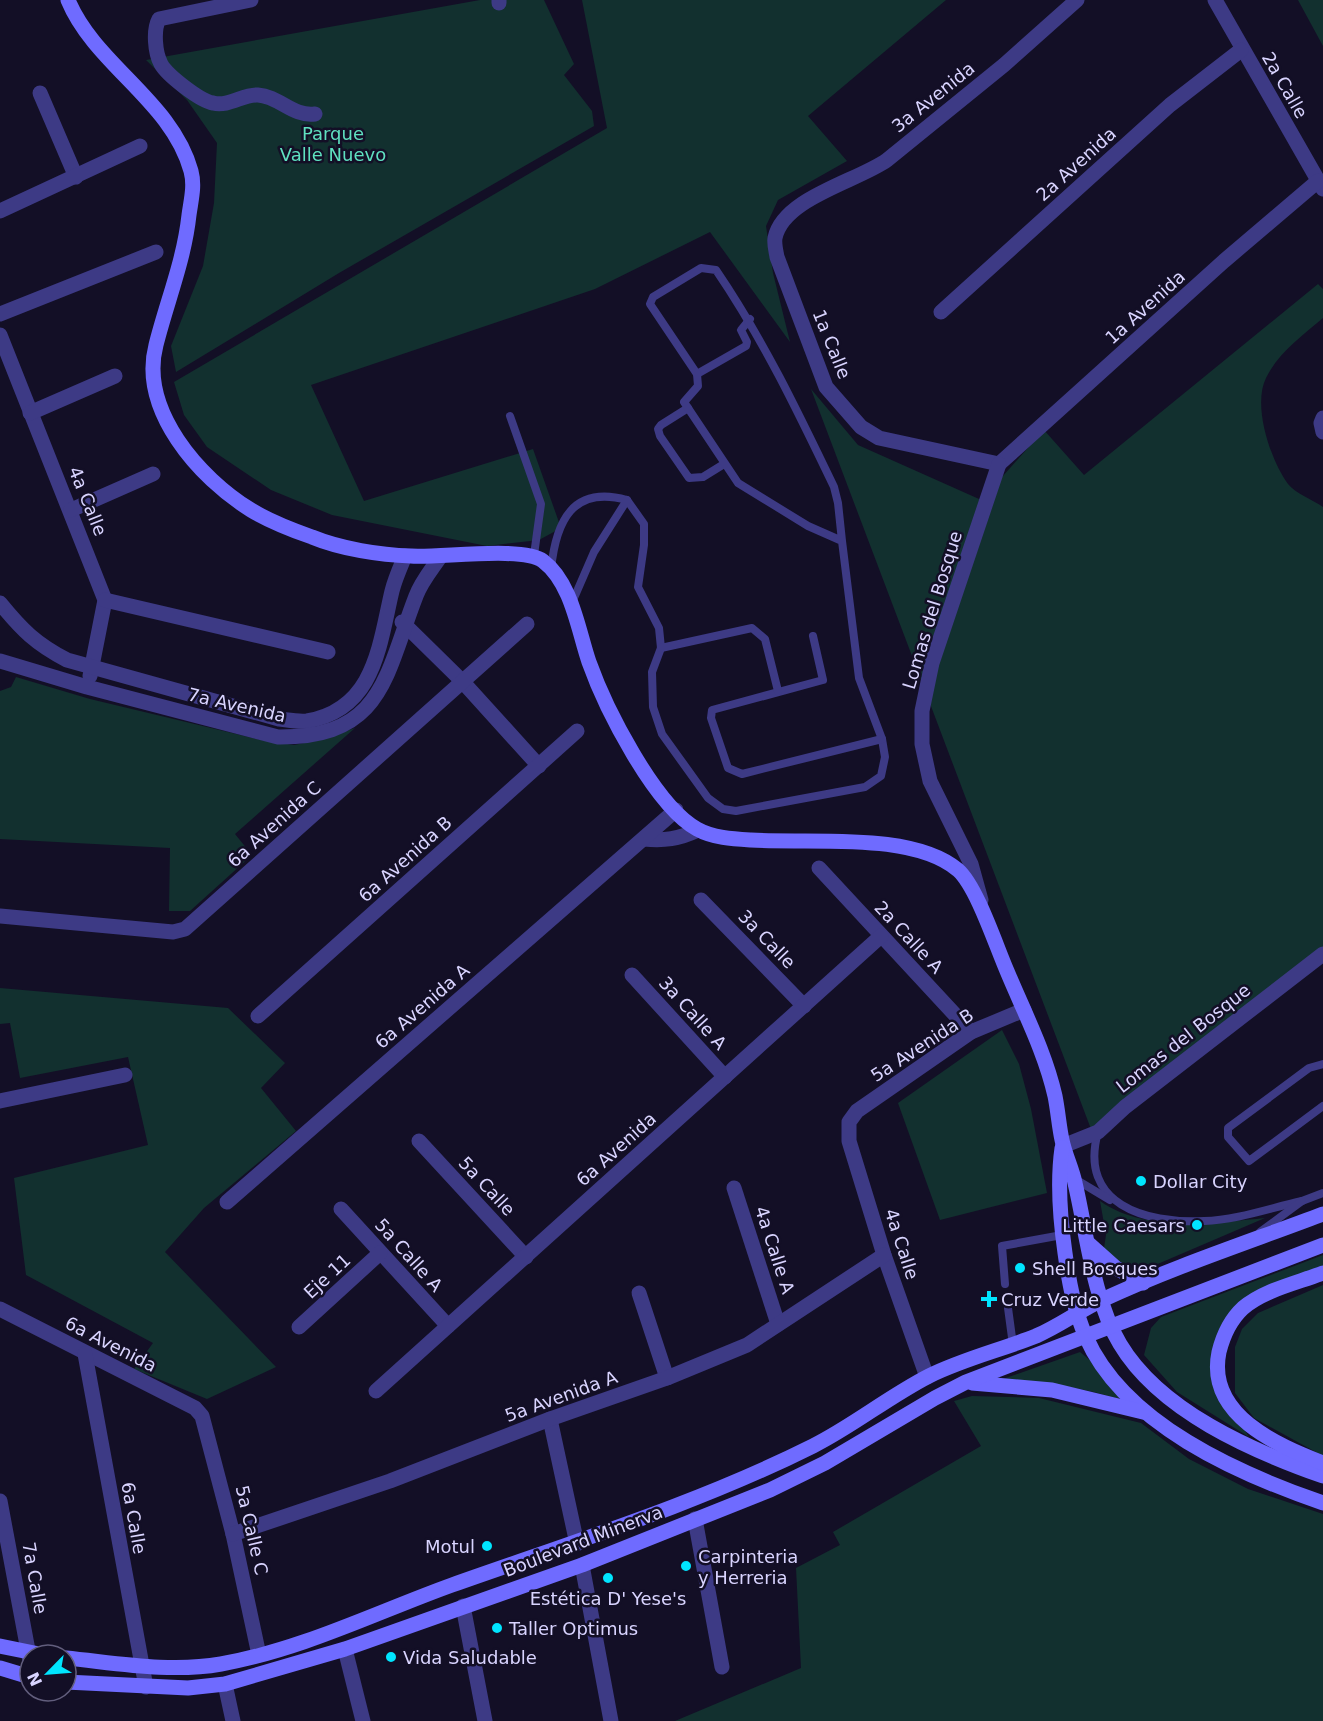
<svg xmlns="http://www.w3.org/2000/svg" width="1323" height="1721" font-family="'DejaVu Sans',sans-serif">
  <style>
    .green { fill: #12302f }
    .lines { fill: none; stroke-linecap: round; stroke-linejoin: round }
    .lane { stroke: #3d3a85; stroke-width: 8 }
    .street { stroke: #3d3a85; stroke-width: 15 }
    .secondary { stroke: #6f6bff; stroke-width: 15 }
    .poi-dot { fill: #00e5ff; stroke: #130f26; stroke-width: 2 }
    .labels { text-anchor: middle; dominant-baseline: central; stroke-width: 5; stroke-linejoin: round; paint-order: stroke }
    .street-label { font-size: 18px; fill: #d9d4ff; stroke: #130f26 }
    .park-label { font-size: 18px; fill: #5fe0c0; stroke: #130f26 }
    .poi-label { font-size: 18px; fill: #d9d4ff; stroke: #130f26; text-anchor: start }
  </style>
  <rect width="100%" height="100%" fill="#130f26"/>
  <!-- green -->
  <g class="green">
    <polygon points="480,0 544,0 574,64 564,75 592,111 594,126 339,273 176,372 171,346 203,266 214,203 217,143 187,100 146,60"/>
    <polygon points="582,0 946,0 808,116 847,161 778,200 766,226 773,273 790,342 710,232 595,289 311,385 364,501 533,449 561,528 539,540 487,546 332,515 271,490 207,447 184,415 174,382 607,128"/>
    <polygon points="1298,0 1323,0 1323,46"/>
    <path d="M1318,284l5,5v29c-21,18 -45,35 -57,60 -14,28 5,83 22,106 7,9 25,16 35,23v449l-229,181 -283,-748 47,56 130,58 14,-26 42,-47 40,45z"/>
    <polygon points="16,677 90,699 261,740 294,745 324,739 355,728 235,834 252,855 190,911 169,911 170,848 0,839 0,691 11,687"/>
    <polygon points="0,988 228,1008 285,1063 261,1088 296,1131 204,1208 165,1252 276,1367 207,1399 134,1369 153,1343 26,1275 14,1178 148,1145 128,1057 20,1078 10,1023 0,1024"/>
    <polygon points="1002,1030 1019,1064 1031,1109 1047,1193 940,1220 898,1103"/>
    <path d="M1100,1201c45,32 113,22 165,17l-119,51 -16,-1 -11,-4 -15,-16 2,-13z"/>
    <polygon points="1323,1255 1323,1269 1258,1293 1215,1362 1242,1426 1249,1437 1177,1392 1144,1355 1151,1328 1161,1317"/>
    <polygon points="1323,1285 1323,1456 1254,1418 1235,1393 1235,1347 1242,1329 1258,1313"/>
    <path d="M1080,1352l11,9 29,38c-41,-12 -78,-18 -120,-19z"/>
    <polygon points="972,1396 1039,1398 1141,1423 1189,1459 1248,1489 1323,1514 1323,1721 675,1721 801,1668 796,1568 840,1545 833,1532 981,1446 954,1401"/>
  </g>
  <g class="lines">
    <!-- lane -->
    <g class="lane">
      <polyline points="697,374 746,346 747,342 741,330 750,319"/>
      <polyline points="688,408 661,425 658,429 660,436 689,478 703,477 724,464"/>
      <polyline points="510,416 541,504 534,555"/>
      <path d="M551,569c5,-47 21,-84 76,-69l17,24v21l-6,42 21,41 2,20 -9,24 1,35 9,27 46,64 15,11 13,2 129,-24 16,-11 4,-19 -3,-18 -23,-61 -17,-137 -34,-15 -70,-43 -54,-81 14,-16 -1,-12 -47,-70 3,-7 48,-29 15,2c47,69 82,142 118,217l4,16 4,38"/>
      <polyline points="571,605 594,552 627,500"/>
      <polyline points="813,636 823,680 712,710 711,718 728,768 742,774 882,739"/>
      <polyline points="661,648 752,628 765,639 778,691"/>
      <polyline points="1323,1064 1309,1068 1228,1128 1228,1137 1249,1161 1323,1106"/>
      <path d="M1098,1132c-20,72 47,92 106,89 33,-1 66,-13 98,-20"/>
      <polyline points="1075,1179 1110,1200"/>
      <polyline points="1260,1232 1302,1201 1323,1193"/>
      <polyline points="1005,1284 1002,1246 1062,1235"/>
      <polyline points="1008,1308 1013,1345"/>
    </g>
    <!-- street -->
    <g class="street">
      <path d="M251,0l-92,19c-6,11 -4,34 2,45 6,11 39,37 52,39 16,4 30,-9 45,-8 21,1 35,22 57,19"/>
      <polyline points="499,0 499,3"/>
      <polyline points="1215,0 1323,189"/>
      <polyline points="40,93 76,177"/>
      <polyline points="0,211 140,146"/>
      <polyline points="941,312 1170,105 1241,50"/>
      <polyline points="0,314 156,252"/>
      <polyline points="0,335 105,600 90,676"/>
      <polyline points="30,413 115,376"/>
      <polyline points="1323,418 1321,423 1323,432"/>
      <path d="M999,464l-120,-26 -18,-11 -35,-40 -49,-130c-1,-6 -3,-13 -2,-19 8,-40 83,-57 112,-78l117,-95 73,-65"/>
      <polyline points="999,464 1224,261 1318,181"/>
      <polyline points="71,510 153,474"/>
      <polyline points="105,600 328,652"/>
      <path d="M0,603c22,27 36,41 67,57l212,59c9,1 20,3 28,2 68,-12 72,-75 85,-130 3,-12 8,-23 13,-35"/>
      <polyline points="402,622 462,681 539,766"/>
      <path d="M0,661l87,26 191,50c105,1 107,-61 138,-141 5,-14 16,-27 24,-39"/>
      <path d="M644,839c20,2 35,0 54,-9"/>
      <polyline points="819,868 971,1032"/>
      <polyline points="701,900 804,1006"/>
      <polyline points="981,900 971,864 930,781 922,744 922,711 932,663 999,464"/>
      <polyline points="0,916 173,932 185,929 527,624"/>
      <polyline points="632,975 725,1077"/>
      <polyline points="258,1016 577,731"/>
      <polyline points="0,1101 125,1075"/>
      <polyline points="419,1141 526,1257"/>
      <polyline points="1063,1146 1098,1132 1125,1107 1323,954"/>
      <polyline points="734,1188 778,1324"/>
      <polyline points="227,1202 676,810"/>
      <polyline points="341,1209 448,1326"/>
      <polyline points="639,1293 667,1378"/>
      <polyline points="0,1309 195,1408 202,1416 233,1534 259,1655"/>
      <polyline points="299,1327 380,1253"/>
      <polyline points="85,1354 146,1687"/>
      <polyline points="927,1377 884,1255 849,1141 849,1122 857,1111 971,1032 1024,1010"/>
      <polyline points="376,1391 881,936"/>
      <polyline points="550,1419 577,1544"/>
      <polyline points="0,1501 30,1661"/>
      <polyline points="695,1519 722,1667"/>
      <polyline points="233,1534 390,1481 550,1419 667,1378 747,1345 884,1255"/>
      <polyline points="582,1565 611,1721"/>
      <polyline points="463,1606 485,1721"/>
      <polyline points="345,1649 363,1721"/>
      <polyline points="225,1684 233,1721"/>
    </g>
    <!-- secondary -->
    <g class="secondary">
      <path d="M68,0c27,65 104,101 123,171 4,15 0,29 -2,44 -5,46 -22,86 -33,130 -17,65 43,133 95,165 18,11 41,20 61,27 29,12 68,18 99,19 29,2 112,-10 132,5 29,22 35,69 46,101 16,45 65,143 108,167 16,9 36,10 54,11 58,4 161,-9 207,30 19,17 38,76 49,101 17,41 38,81 48,125 3,15 4,30 7,44 3,15 10,28 13,43 12,51 18,116 45,161 40,67 132,107 203,132"/>
      <path d="M1062,1148c-5,35 -2,70 3,105 4,29 9,57 21,84 38,87 153,137 237,166"/>
      <polyline points="1088,1243 1116,1268 1143,1283"/>
      <path d="M1323,1273c-26,10 -59,17 -80,35 -13,12 -20,28 -24,44 -13,63 58,93 104,111"/>
      <polyline points="972,1383 1052,1390 1143,1412"/>
      <polyline points="0,1646 44,1655"/>
      <path d="M66,1658c51,5 104,15 155,6 80,-14 156,-52 231,-79 121,-43 245,-81 361,-139 40,-20 75,-49 116,-70 34,-17 72,-26 107,-40 23,-10 43,-25 66,-36 71,-33 147,-58 221,-86"/>
      <polyline points="0,1668 30,1677"/>
      <polyline points="66,1682 188,1688 225,1684 345,1649 582,1565 770,1490 825,1463 935,1398 966,1382 1323,1245"/>
    </g>
  </g>
  <!-- markers -->
  <g class="poi-dot">
    <circle cx="1141" cy="1181" r="6"/>
    <circle cx="1197" cy="1225" r="6"/>
    <circle cx="1020" cy="1268" r="6"/>
    <path d="M986 1290h6v6h6v6h-6v6h-6v-6h-6v-6h6z"/>
    <circle cx="487" cy="1546" r="6"/>
    <circle cx="686" cy="1566" r="6"/>
    <circle cx="608" cy="1578" r="6"/>
    <circle cx="497" cy="1628" r="6"/>
    <circle cx="391" cy="1657" r="6"/>
  </g>
  <g class="labels">
    <!-- street labels -->
    <g class="street-label">
      <text transform="translate(1285 85) rotate(60)">2a Calle</text>
      <text transform="translate(933 97) rotate(-39)">3a Avenida</text>
      <text transform="translate(1076 164) rotate(-42)">2a Avenida</text>
      <text transform="translate(1145 307) rotate(-42)">1a Avenida</text>
      <text transform="translate(832 344) rotate(68)">1a Calle</text>
      <text transform="translate(88 501) rotate(68)">4a Calle</text>
      <text transform="translate(932 610) rotate(-73)">Lomas del Bosque</text>
      <text transform="translate(237 705) rotate(13)">7a Avenida</text>
      <text transform="translate(274 824) rotate(-42)">6a Avenida C</text>
      <text transform="translate(405 859) rotate(-42)">6a Avenida B</text>
      <text transform="translate(909 937) rotate(47)">2a Calle A</text>
      <text transform="translate(767 939) rotate(46)">3a Calle</text>
      <text transform="translate(422 1006) rotate(-41)">6a Avenida A</text>
      <text transform="translate(693 1013) rotate(48)">3a Calle A</text>
      <text transform="translate(1183 1038) rotate(-38)">Lomas del Bosque</text>
      <text transform="translate(922 1045) rotate(-33)">5a Avenida B</text>
      <text transform="translate(616 1149) rotate(-42)">6a Avenida</text>
      <text transform="translate(487 1186) rotate(47)">5a Calle</text>
      <text transform="translate(902 1244) rotate(72)">4a Calle</text>
      <text transform="translate(775 1250) rotate(72)">4a Calle A</text>
      <text transform="translate(409 1255) rotate(48)">5a Calle A</text>
      <text transform="translate(327 1276) rotate(-43)">Eje 11</text>
      <text transform="translate(111 1344) rotate(27)">6a Avenida</text>
      <text transform="translate(561 1396) rotate(-20)">5a Avenida A</text>
      <text transform="translate(134 1518) rotate(80)">6a Calle</text>
      <text transform="translate(252 1530) rotate(77)">5a Calle C</text>
      <text transform="translate(583 1541) rotate(-21)">Boulevard Minerva</text>
      <text transform="translate(35 1578) rotate(80)">7a Calle</text>
    </g>
    <!-- park labels -->
    <g class="park-label">
      <text x="333" y="133">Parque<tspan x="333" dy="21">Valle Nuevo</tspan></text>
    </g>
    <!-- poi labels -->
    <g class="poi-label">
      <text x="1153" y="1181">Dollar City</text>
      <text x="1185" y="1225" text-anchor="end">Little Caesars</text>
      <text x="1032" y="1268">Shell Bosques</text>
      <text x="1001" y="1299">Cruz Verde</text>
      <text x="475" y="1546" text-anchor="end">Motul</text>
      <text x="698" y="1556">Carpinteria<tspan x="698" dy="21">y Herreria</tspan></text>
      <text x="608" y="1598" text-anchor="middle">Estética D' Yese's</text>
      <text x="509" y="1628">Taller Optimus</text>
      <text x="403" y="1657">Vida Saludable</text>
    </g>
  </g>
  <!-- north arrow -->
  <g transform="translate(48 1673) rotate(245)"><circle r="28" fill="#130f26" stroke="#625e7d" stroke-width="1.5"/>
  <path d="M0-4.5L10 22L0 15L-10 22Z" fill="#00e5ff"/>
  <text y="-9" font-size="16" font-weight="bold" text-anchor="middle" fill="#d9d4ff">N</text>
  </g>
</svg>
